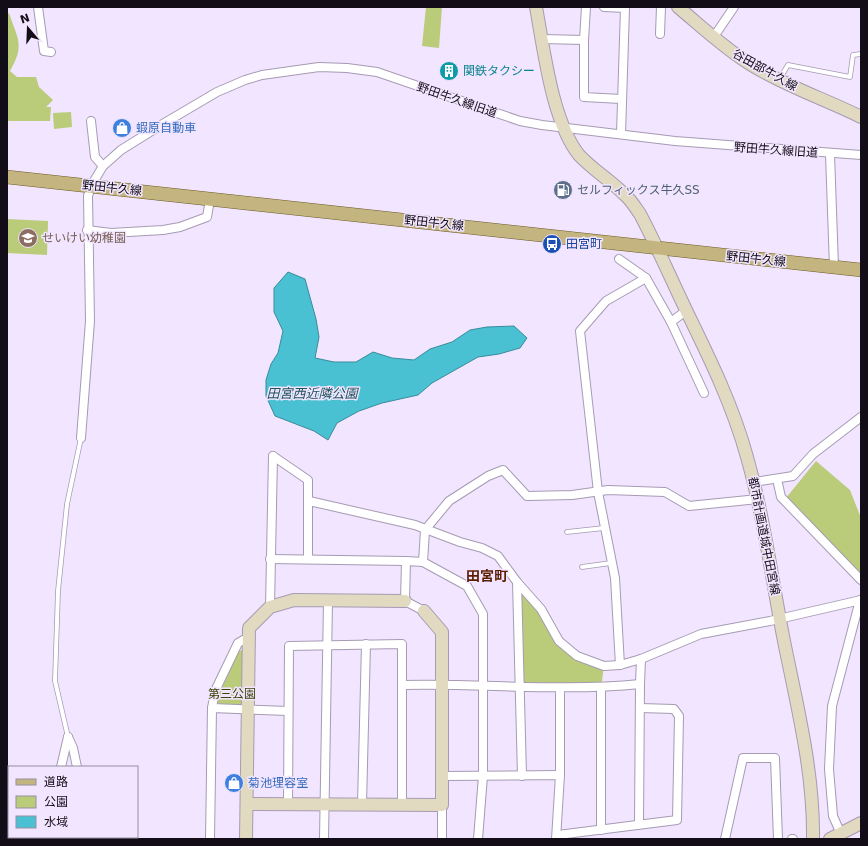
<svg xmlns="http://www.w3.org/2000/svg" width="868" height="846" font-family="'DejaVu Sans','Noto Sans JP',sans-serif">
  <style>
    .green { fill: #bacb7a }
    .water { fill: #4ac1d2; stroke: #398b9a }
    .lines { fill: none; stroke-linecap: round; stroke-linejoin: round }
    .lane-casing { stroke: #a69bb3; stroke-width: 5.5 }
    .street-casing { stroke: #a69bb3; stroke-width: 10 }
    .secondary-casing { stroke: #a69bb3; stroke-width: 14 }
    .primary-casing { stroke: #6c5a24; stroke-width: 14 }
    .lane { stroke: #fff; stroke-width: 4 }
    .street { stroke: #fff; stroke-width: 8 }
    .secondary { stroke: #e2dac0; stroke-width: 12 }
    .primary { stroke: #c4b580; stroke-width: 13 }
    .labels { text-anchor: middle; dominant-baseline: central; stroke-width: 3; stroke-linejoin: round; paint-order: stroke }
    .street-label { font-size: 12px; fill: #120d16; stroke: #f1e5ff }
    .culture-label { font-size: 12px; fill: #0d838f; stroke: #f1e5ff; text-anchor: start }
    .shop-label { font-size: 12px; fill: #366cbe; stroke: #f1e5ff; text-anchor: start }
    .service-label { font-size: 12px; fill: #4e5e75; stroke: #f1e5ff; text-anchor: start }
    .education-label { font-size: 12px; fill: #785e54; stroke: #f1e5ff; text-anchor: start }
    .transit-label { font-size: 12px; fill: #164399; stroke: #f1e5ff; text-anchor: start }
    .park-label { font-size: 12px; fill: #3c4506; stroke: #f1e5ff }
    .water-label { font-size: 13px; font-style: italic; fill: #1f5259; stroke: #f1e5ff }
    .quarter-label { font-size: 14px; font-weight: bold; fill: #5b1c00; stroke: #f1e5ff }
  </style>
  <rect width="100%" height="100%" fill="#f1e5ff"/>
  <!-- green -->
  <g class="green">
    <polygon points="426,7 442,7 439,48 422,46"/>
    <path d="M9,13c9,27 16,32 1,58l7,6h19l3,10 14,13 -7,7h5l-1,14h-43v-106z"/>
    <polygon points="71,112 72,127 54,129 53,113"/>
    <polygon points="7,219 48,221 47,255 7,253"/>
    <polygon points="816,461 850,490 861,518 861,579 786,498"/>
    <polygon points="517,582 559,641 577,656 604,666 601,688 521,688"/>
    <polygon points="242,650 245,652 244,702 241,707 219,707 217,698 239,651"/>
  </g>
  <!-- water -->
  <polygon class="water" points="288,272 305,279 316,319 319,337 315,358 334,362 356,362 373,352 392,358 414,360 430,349 452,342 470,330 487,327 514,326 527,338 520,348 499,354 478,357 432,383 418,395 382,403 359,411 337,423 328,440 314,431 275,416 266,396 266,380 271,364 278,353 283,331 274,312 274,288"/>
  <g class="lines">
    <!-- lane casing -->
    <g class="lane-casing">
      <g id="lane">
        <polyline points="780,78 788,65 850,77 853,55 861,54"/>
        <polyline points="567,532 604,528"/>
        <polyline points="582,567 611,563"/>
        <polyline points="68,737 55,681 58,591 67,504 81,438"/>
      </g>
    </g>
    <!-- street casing -->
    <g class="street-casing">
      <g id="street">
        <polyline points="38,7 44,51 51,52"/>
        <polyline points="586,7 584,40 584,97 621,99"/>
        <polyline points="604,7 625,8 621,134"/>
        <polyline points="660,34 661,7"/>
        <polyline points="713,38 734,7"/>
        <polyline points="542,39 584,40"/>
        <polyline points="91,121 95,157 103,166"/>
        <polyline points="830,154 834,267"/>
        <polyline points="87,230 111,233 163,230 180,227 207,217 210,199"/>
        <polyline points="619,259 646,278 671,322 704,393"/>
        <polyline points="671,322 687,310"/>
        <polyline points="81,438 90,321 88,196 91,186 103,166 121,150 161,125 217,92 245,80 262,75 319,67 347,68 377,72 520,121 542,125 675,141 861,155"/>
        <polyline points="273,456 308,480 308,559"/>
        <polyline points="777,479 781,497 861,580"/>
        <polyline points="754,482 793,476 813,454 861,417"/>
        <polyline points="309,501 415,525 460,542 482,548 498,556 517,582 541,609 559,641 577,656 604,666 620,665 641,659 701,634 770,621 861,600"/>
        <polyline points="270,559 406,561"/>
        <polyline points="423,562 467,586 483,614 483,776 478,839"/>
        <polyline points="517,582 522,776"/>
        <polyline points="270,607 273,456"/>
        <polyline points="424,611 405,601 406,561 423,562 425,530 449,501 488,476 503,470 527,496 572,495 608,490 665,492 689,506 758,499"/>
        <polyline points="620,665 615,578 598,492 580,331 606,301 646,278"/>
        <polyline points="640,684 641,659"/>
        <path d="M402,685c80,-2 158,7 238,-1l-1,140"/>
        <polyline points="560,688 560,775"/>
        <polyline points="212,708 215,691 238,643 249,637"/>
        <polyline points="68,737 73,748 77,767"/>
        <polyline points="61,767 68,737"/>
        <polyline points="443,776 560,775 556,839"/>
        <polyline points="288,803 289,646 402,644 402,805"/>
        <polyline points="362,804 366,644"/>
        <polyline points="442,805 442,839"/>
        <polyline points="7,825 9,824"/>
        <polyline points="601,830 601,688"/>
        <polyline points="841,834 833,816 829,769 832,706 860,600"/>
        <polyline points="558,835 677,820 679,716 674,709 640,708"/>
        <polyline points="93,839 93,837"/>
        <polyline points="210,839 212,708 288,711"/>
        <polyline points="324,839 328,601"/>
        <polyline points="725,839 743,758 775,758 778,839"/>
        <polyline points="792,839 793,839"/>
      </g>
    </g>
    <!-- secondary casing -->
    <g class="secondary-casing">
      <g id="secondary">
        <path d="M536,7c8,43 16,114 43,148 14,15 31,25 46,40 6,5 10,12 15,19 17,32 31,65 47,98 23,47 46,94 60,145 17,60 25,123 37,184 13,65 30,131 29,198"/>
        <path d="M678,7c24,20 46,41 72,57 35,22 75,35 111,53"/>
        <polyline points="247,804 442,805 442,632 424,611"/>
        <polyline points="246,839 249,628 270,607 294,600 405,601"/>
        <polyline points="830,839 861,823"/>
      </g>
    </g>
    <!-- primary casing -->
    <g class="primary-casing">
      <polyline id="primary" points="7,177 861,270"/>
    </g>
    <!-- lane -->
    <use href="#lane" class="lane"/>
    <!-- street -->
    <use href="#street" class="street"/>
    <!-- secondary -->
    <use href="#secondary" class="secondary"/>
    <!-- primary -->
    <use href="#primary" class="primary"/>
  </g>
  <!-- icons -->
  <defs>
    <g id="building-disc" transform="scale(1)"><circle r="9.5" fill="#0f9aa8" stroke="#f1e5ff"/><path d="M-4-6H4V6H1V3H-1V6H-4ZM-2.5-4.3h1.7v1.8h-1.7ZM.8-4.3h1.7v1.8H.8ZM-2.5-1h1.7V.8h-1.7ZM.8-1h1.7V.8H.8Z" fill="#fff"/></g>
    <g id="shop-disc" transform="scale(1)"><circle r="9.5" fill="#3f7fe0" stroke="#f1e5ff"/><path d="M-5-2.5h2.3a2.7 3.5 0 0 1 5.4 0H5L5.5 6h-11ZM-1.5-2.5h3a1.5 2.3 0 0 0-3 0Z" fill="#fff"/></g>
    <g id="fuel-disc" transform="scale(1)"><circle r="9.5" fill="#5c6f8a" stroke="#f1e5ff"/><path d="M-5.5-6h7V0h2V4h1.3V-2.5L3-4.5l.8-.8L6-3V5H2.5V1h-1V6h-7ZM-4.2-4.7v3.2H.2V-4.7Z" fill="#fff"/></g>
    <g id="school-disc" transform="scale(1)"><circle r="9.5" fill="#8d6e63" stroke="#f1e5ff"/><path d="M0-5L7-2L0 1L-7-2ZM-4 1L0 2.5L4 1V4Q0 6-4 4Z" fill="#fff"/></g>
    <g id="bus-disc" transform="scale(1)"><circle r="9.5" fill="#1a4fb4" stroke="#f1e5ff"/><path d="M-5-6H5V4H4V6H2V4H-2V6H-4V4H-5ZM-3.5-4V0h7V-4ZM-3.5 1.2v1.5H-2V1.2ZM2 1.2v1.5H3.5V1.2Z" fill="#fff"/></g>
  </defs>
  <g fill-rule="evenodd">
    <use href="#building-disc" x="449" y="71"/>
    <use href="#shop-disc" x="122" y="128"/>
    <use href="#fuel-disc" x="563" y="190"/>
    <use href="#school-disc" x="28" y="238"/>
    <use href="#bus-disc" x="552" y="244"/>
    <use href="#shop-disc" x="234" y="783"/>
  </g>
  <g class="labels">
    <!-- street labels -->
    <g class="street-label">
      <text transform="translate(765 70) rotate(29)">谷田部牛久線</text>
      <text transform="translate(457 100) rotate(19)">野田牛久線旧道</text>
      <text transform="translate(776 150) rotate(4)">野田牛久線旧道</text>
      <text transform="translate(112 188) rotate(6)">野田牛久線</text>
      <text transform="translate(434 223) rotate(6)">野田牛久線</text>
      <text transform="translate(756 259) rotate(6)">野田牛久線</text>
      <text transform="translate(764 536) rotate(79)">都市計画道城中田宮線</text>
    </g>
    <!-- culture labels -->
    <g class="culture-label">
      <text x="463" y="71">関鉄タクシー</text>
    </g>
    <!-- shop labels -->
    <g class="shop-label">
      <text x="136" y="128">蝦原自動車</text>
      <text x="248" y="783">菊池理容室</text>
    </g>
    <!-- service labels -->
    <g class="service-label">
      <text x="577" y="190">セルフィックス牛久SS</text>
    </g>
    <!-- education labels -->
    <g class="education-label">
      <text x="42" y="238">せいけい幼稚園</text>
    </g>
    <!-- transit labels -->
    <g class="transit-label">
      <text x="566" y="244">田宮町</text>
    </g>
    <!-- park labels -->
    <g class="park-label">
      <text x="232" y="694">第三公園</text>
    </g>
    <!-- water labels -->
    <g class="water-label">
      <text x="312" y="393">田宮西近隣公園</text>
    </g>
    <!-- quarter labels -->
    <g class="quarter-label">
      <text x="487" y="576">田宮町</text>
    </g>
  </g>
  <!-- border -->
  <rect width="868" height="846" fill="none" stroke="#120d16" stroke-width="16"/>
  <!-- legend -->
  <rect x="8" y="766" width="130" height="72" fill="#f1e5ff" stroke="#988fa2"/>
  <rect x="16" y="779" width="20" height="6" fill="#c4b580" stroke="#988fa2"/>
  <text x="44" y="786" font-size="12" fill="#120d16">道路</text>
  <rect x="16" y="796" width="20" height="12" fill="#bacb7a" stroke="#988fa2"/>
  <text x="44" y="806" font-size="12" fill="#120d16">公園</text>
  <rect x="16" y="816" width="20" height="12" fill="#4ac1d2" stroke="#988fa2"/>
  <text x="44" y="826" font-size="12" fill="#120d16">水域</text>
  <!-- north arrow -->
  <g transform="translate(28 28) rotate(341)" stroke="#f1e5ff" stroke-width="3" paint-order="stroke">
  <path d="M0-3L7 15L0 10L-7 15Z" fill="#120d16"/>
  <text y="-6" font-size="11" font-weight="bold" text-anchor="middle" fill="#120d16">N</text>
  </g>
</svg>
